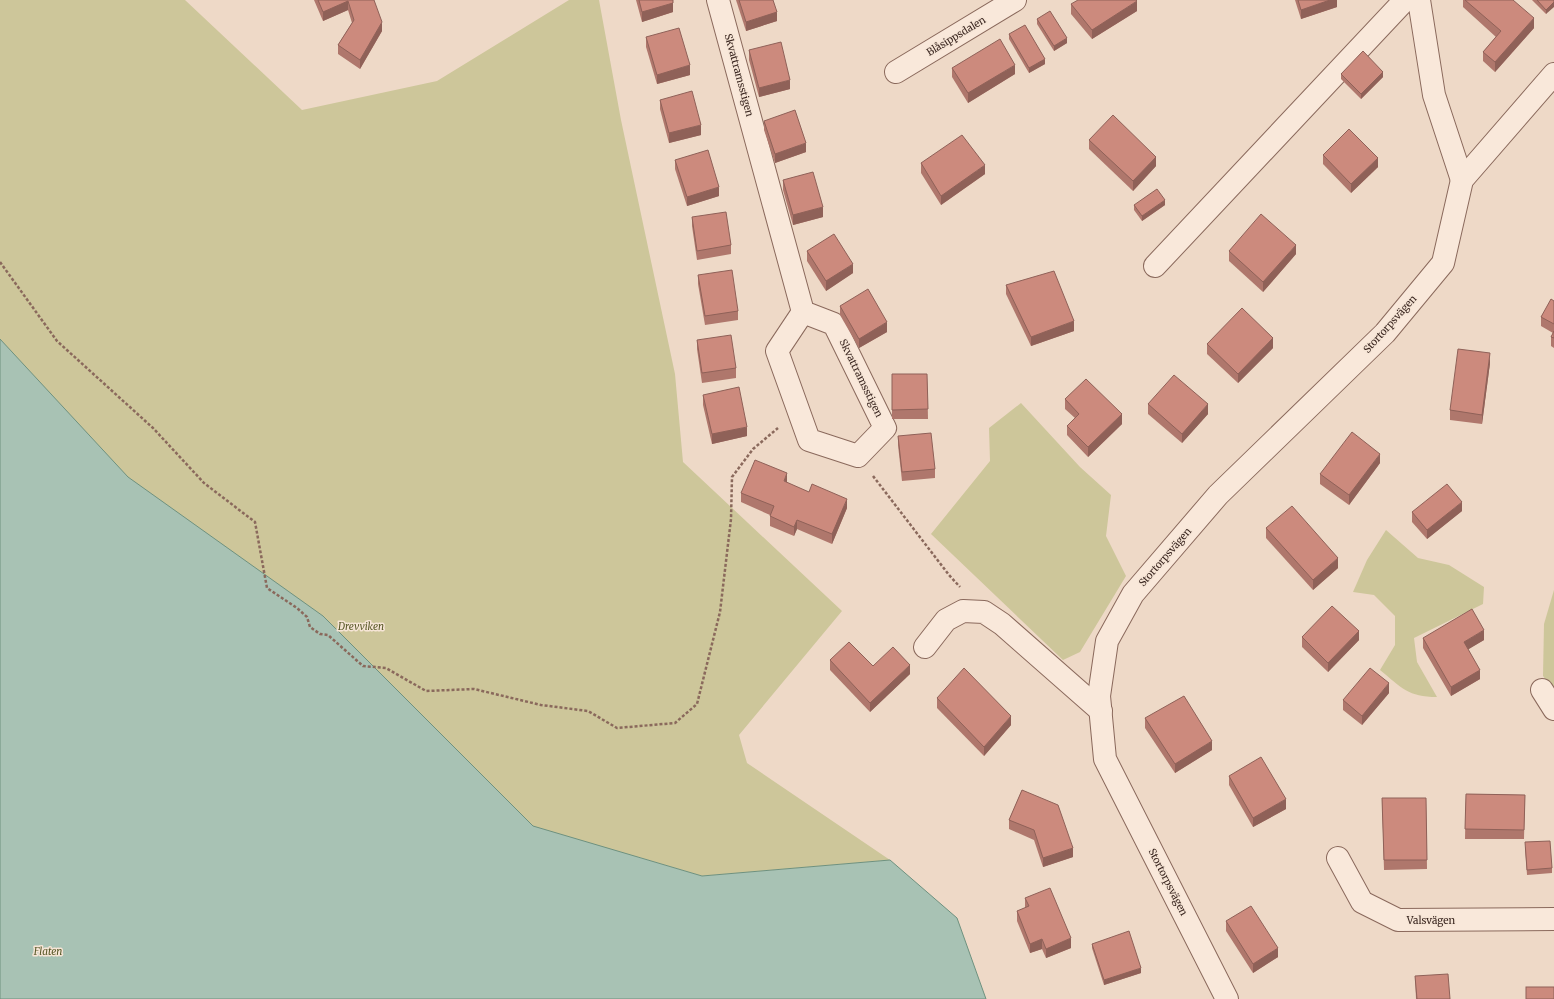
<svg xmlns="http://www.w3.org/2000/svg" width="1554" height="999" font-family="Merriweather,serif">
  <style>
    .green { fill: #cdc69a }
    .water { fill: #a8c2b4; stroke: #6e917f }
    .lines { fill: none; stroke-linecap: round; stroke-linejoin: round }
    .minor-casing { stroke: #8a695c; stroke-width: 24 }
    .path { stroke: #8a695c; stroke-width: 2.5; stroke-dasharray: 3 2; stroke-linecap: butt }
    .minor { stroke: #f9e8da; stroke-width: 22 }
    .wall { fill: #af776c }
    .shaded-wall { fill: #8f6158 }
    .building { fill: #cc8a7d; stroke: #8f6158 }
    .labels { text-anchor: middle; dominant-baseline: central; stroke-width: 3; stroke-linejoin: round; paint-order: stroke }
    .street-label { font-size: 10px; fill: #3a2620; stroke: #f6e5d6 }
    .park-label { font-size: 10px; font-style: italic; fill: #575727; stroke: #f6e5d6 }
  </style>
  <rect width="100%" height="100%" fill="#eed9c7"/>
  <!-- green -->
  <g class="green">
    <polygon points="0,0 185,0 302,110 437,81 569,0 599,0 621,120 675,374 683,462 842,611 739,735 747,763 890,860 702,876 638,857 0,999"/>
    <polygon points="1021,403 1080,467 1111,495 1106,536 1126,576 1080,652 1063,660 931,534 990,461 989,428"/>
    <path d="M1386,530l32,28 31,7 35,22 -1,17 -69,34 3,24 20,35c-29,0 -35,-9 -57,-27l15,-25v-29l-21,-21 -21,-3 14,-32z"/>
    <polygon points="1554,590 1554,690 1543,676 1544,624"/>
  </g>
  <!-- water -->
  <polygon class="water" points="0,339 128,477 323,616 533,826 702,876 890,860 957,918 986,999 0,999"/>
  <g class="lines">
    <!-- minor casing -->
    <g class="minor-casing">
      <g id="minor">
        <polyline points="718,0 803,312 777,351 809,440 858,456 885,428 834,324 803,312"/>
        <polyline points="1419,0 1434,95 1462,180"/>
        <polyline points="896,72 1015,0"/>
        <polyline points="1155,266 1405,0"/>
        <polyline points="925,647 946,620 963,611 984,612 1002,624 1101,711"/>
        <polyline points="1542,690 1554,709"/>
        <polyline points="1338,858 1362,902 1398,920 1554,919"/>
        <polyline points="1227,999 1105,759 1099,696 1107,641 1133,594 1218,495 1385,333 1443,263 1462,180 1554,74"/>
      </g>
    </g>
    <!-- path -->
    <g class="path">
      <polyline points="0,262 57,341 153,428 204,483 255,522 267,588 297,608 307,617 310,627 320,634 328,635 363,666 386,668 426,691 474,689 541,705 588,711 617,728 675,723 697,704 720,612 731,519 732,477 753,449 778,428"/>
      <polyline points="873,476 949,575 960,587"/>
    </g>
    <!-- minor -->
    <use href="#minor" class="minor"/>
  </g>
  <!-- wall -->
  <g class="wall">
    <polygon points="314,0 374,0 382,31 360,69 338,54 338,45 352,23 348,10 323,21"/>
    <polygon points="636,0 673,0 673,12 642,22"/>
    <polygon points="736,0 773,0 777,21 746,31"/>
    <polygon points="1295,0 1337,0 1337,7 1301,19"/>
    <polygon points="1463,0 1513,0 1534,28 1495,72 1483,61 1483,52 1496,37 1463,7"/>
    <polygon points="1532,0 1554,0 1546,14"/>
    <polygon points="1071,4 1137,11 1092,39 1071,14"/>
    <polygon points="1037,19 1067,43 1054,51 1037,24"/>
    <polygon points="1009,34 1045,64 1029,73 1009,39"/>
    <polygon points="646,37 690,75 657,84 646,47"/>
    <polygon points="749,50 790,89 759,97 749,60"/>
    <polygon points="952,68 1015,74 968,103 952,77"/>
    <polygon points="1341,74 1383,77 1361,99 1341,79"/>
    <polygon points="660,100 701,135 669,143 660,109"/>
    <polygon points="764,121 806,152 775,163 764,130"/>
    <polygon points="1089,140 1156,166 1133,191 1089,149"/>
    <polygon points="1323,155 1378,167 1351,193 1323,164"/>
    <polygon points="675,160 719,196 687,206 675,169"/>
    <polygon points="921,163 985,174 941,205 921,173"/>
    <polygon points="783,180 823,217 793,225 783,190"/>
    <polygon points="1134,205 1165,205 1142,221 1134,210"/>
    <polygon points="692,217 731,245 731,254 697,260 692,226"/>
    <polygon points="807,251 853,273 826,291 807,261"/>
    <polygon points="1229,251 1296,254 1263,292 1229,261"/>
    <polygon points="698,275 738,311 738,320 705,325 698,284"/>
    <polygon points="1006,285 1074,331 1031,346 1006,294"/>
    <polygon points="1554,301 1554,348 1551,346 1551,337 1553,333 1541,326 1541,317"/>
    <polygon points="840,306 887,332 859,348 840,315"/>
    <polygon points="697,340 736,368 736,378 702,383 697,349"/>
    <polygon points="1207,344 1273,348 1238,383 1207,354"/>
    <polygon points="1490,363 1482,424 1450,420 1450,410"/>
    <polygon points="892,374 927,374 928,419 892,419"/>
    <polygon points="703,395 747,436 712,444 703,405"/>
    <polygon points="1065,399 1122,424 1088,457 1067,435 1067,426 1075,418 1065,409"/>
    <polygon points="1148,404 1208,414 1182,443 1148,414"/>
    <polygon points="898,436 935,469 935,478 902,481 898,445"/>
    <polygon points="1380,463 1349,505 1320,484 1320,474"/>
    <polygon points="787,483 847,508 832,544 797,529 794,536 770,526 770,515 741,502 741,493"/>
    <polygon points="1462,511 1427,539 1412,522 1412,512"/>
    <polygon points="1266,528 1338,568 1313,590 1266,538"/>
    <polygon points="1302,637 1359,640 1328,672 1302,647"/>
    <polygon points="1423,638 1484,640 1468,649 1480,679 1451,696 1423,648"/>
    <polygon points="830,660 873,666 910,674 870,712 830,670"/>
    <polygon points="1389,693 1362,725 1343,710 1343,700"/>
    <polygon points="937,698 1011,725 984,756 937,708"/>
    <polygon points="1145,718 1212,750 1175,773 1145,728"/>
    <polygon points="1229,776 1286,809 1253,827 1229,785"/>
    <polygon points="1022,790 1073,857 1043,867 1034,840 1009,829 1009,820"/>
    <polygon points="1466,794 1525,795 1524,839 1465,839"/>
    <polygon points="1382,798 1426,798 1427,869 1384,870"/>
    <polygon points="1525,847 1552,868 1552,873 1527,875"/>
    <polygon points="1025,898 1071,948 1046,958 1042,949 1030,953 1017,921 1017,911 1025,908"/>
    <polygon points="1226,921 1278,957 1253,973 1226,931"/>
    <polygon points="1092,944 1141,973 1104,985 1092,948"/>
    <polygon points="1415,976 1450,999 1416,999"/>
  </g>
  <!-- shaded-wall -->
  <g class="shaded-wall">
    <polygon points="1330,0 1337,0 1337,7 1301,19 1301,10"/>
    <polygon points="348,1 348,10 323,21 323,12"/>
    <polygon points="1137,1 1137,11 1092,39 1092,30"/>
    <polygon points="1554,2 1554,7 1546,14 1546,10"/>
    <polygon points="673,3 673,12 642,22 642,12"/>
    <polygon points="777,12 777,21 746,31 746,22"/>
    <polygon points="1534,18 1534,28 1495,72 1495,62"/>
    <polygon points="382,22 382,31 360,69 360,60"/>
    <polygon points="1067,38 1067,43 1054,51 1054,46"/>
    <polygon points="1045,59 1045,64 1029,73 1029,68"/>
    <polygon points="690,65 690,75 657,84 657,75"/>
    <polygon points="1015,65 1015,74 968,103 968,93"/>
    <polygon points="1383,72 1383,77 1361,99 1361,94"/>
    <polygon points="790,80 790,89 759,97 759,88"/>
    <polygon points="701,125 701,135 669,143 669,133"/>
    <polygon points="806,143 806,152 775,163 775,154"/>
    <polygon points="1156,157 1156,166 1133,191 1133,181"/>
    <polygon points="1378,158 1378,167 1351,193 1351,184"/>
    <polygon points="985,165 985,174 941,205 941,196"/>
    <polygon points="719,187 719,196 687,206 687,197"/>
    <polygon points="1165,200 1165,205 1142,221 1142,216"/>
    <polygon points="823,207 823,217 793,225 793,215"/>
    <polygon points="1296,245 1296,254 1263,292 1263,282"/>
    <polygon points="853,264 853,273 826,291 826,281"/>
    <polygon points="1074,321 1074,331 1031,346 1031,337"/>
    <polygon points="887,322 887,332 859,348 859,339"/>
    <polygon points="1273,338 1273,348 1238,383 1238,374"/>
    <polygon points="1490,353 1490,363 1482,424 1482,415"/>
    <polygon points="1208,404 1208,414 1182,443 1182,434"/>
    <polygon points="1122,414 1122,424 1088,457 1088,447"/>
    <polygon points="747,427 747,436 712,444 712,434"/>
    <polygon points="1380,454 1380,463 1349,505 1349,495"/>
    <polygon points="787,473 787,483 784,481"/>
    <polygon points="847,499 847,508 832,544 832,534"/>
    <polygon points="1462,502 1462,511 1427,539 1427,530"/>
    <polygon points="797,520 797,529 794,536 794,527"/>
    <polygon points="1338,558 1338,568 1313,590 1313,580"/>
    <polygon points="1484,630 1484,640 1464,652 1464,642"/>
    <polygon points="1359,631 1359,640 1328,672 1328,663"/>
    <polygon points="910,665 910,674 870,712 870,703"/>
    <polygon points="1480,670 1480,679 1451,696 1451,687"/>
    <polygon points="1389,683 1389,693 1362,725 1362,716"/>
    <polygon points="1011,716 1011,725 984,756 984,747"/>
    <polygon points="1212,741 1212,750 1175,773 1175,764"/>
    <polygon points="1286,799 1286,809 1253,827 1253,818"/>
    <polygon points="1073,848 1073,857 1043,867 1043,858"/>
    <polygon points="1071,938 1071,948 1046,958 1046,949"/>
    <polygon points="1042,939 1042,949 1030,953 1030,944"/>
    <polygon points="1278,948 1278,957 1253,973 1253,964"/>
    <polygon points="1141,968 1141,973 1104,985 1104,980"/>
  </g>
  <!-- building -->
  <g class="building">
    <polygon points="318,0 374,0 382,22 360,60 338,45 354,20 348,1 323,12"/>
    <polygon points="639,0 673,0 673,3 642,12"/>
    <polygon points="739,0 773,0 777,12 746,22"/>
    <polygon points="1078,0 1136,0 1137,1 1092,30 1071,4"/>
    <polygon points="1298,0 1330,0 1301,10"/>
    <polygon points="1465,0 1513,0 1534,18 1495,62 1483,52 1501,31"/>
    <polygon points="1537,0 1554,0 1554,2 1546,10"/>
    <polygon points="1050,11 1067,38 1054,46 1037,19"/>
    <polygon points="1025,25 1045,59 1029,68 1009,34"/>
    <polygon points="679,28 690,65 657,75 646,37"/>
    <polygon points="1000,39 1015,65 968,93 952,68"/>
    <polygon points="781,42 790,80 759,88 749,50"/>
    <polygon points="1363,51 1383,72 1361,94 1341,74"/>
    <polygon points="692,91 701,125 669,133 660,100"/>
    <polygon points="795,110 806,143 775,154 764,121"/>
    <polygon points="1113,115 1156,157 1133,181 1089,140"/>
    <polygon points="1349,129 1378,158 1351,184 1323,155"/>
    <polygon points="962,135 985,165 941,196 921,163"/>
    <polygon points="708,150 719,187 687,197 675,160"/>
    <polygon points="813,172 823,207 793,215 783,180"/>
    <polygon points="1157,189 1165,200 1142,216 1134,205"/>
    <polygon points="726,212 731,245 697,251 692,217"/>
    <polygon points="1261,214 1296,245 1263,282 1229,251"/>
    <polygon points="834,234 853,264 826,281 807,251"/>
    <polygon points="732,270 738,311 705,316 698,275"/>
    <polygon points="1054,271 1074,321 1031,337 1006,285"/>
    <polygon points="868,289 887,322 859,339 840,306"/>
    <polygon points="1551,299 1554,301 1554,324 1541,317"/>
    <polygon points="1242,308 1273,338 1238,374 1207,344"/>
    <polygon points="1554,331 1554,338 1551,337"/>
    <polygon points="731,335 736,368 702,373 697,340"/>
    <polygon points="1458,349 1490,353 1482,415 1450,410"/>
    <polygon points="892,374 927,374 928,409 892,410"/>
    <polygon points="1174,375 1208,404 1182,434 1148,404"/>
    <polygon points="1086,379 1122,414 1088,447 1067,426 1079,414 1065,399"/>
    <polygon points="739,387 747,427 712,434 703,395"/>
    <polygon points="1352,432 1380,454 1349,495 1320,474"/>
    <polygon points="931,433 935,469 902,472 898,436"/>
    <polygon points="755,460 787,473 784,481 809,492 812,484 847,499 832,534 797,520 794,527 770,516 774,506 741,493"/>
    <polygon points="1447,484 1462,502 1427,530 1412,512"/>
    <polygon points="1292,506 1338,558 1313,580 1266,528"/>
    <polygon points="1332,606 1359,631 1328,663 1302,637"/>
    <polygon points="1472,609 1484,630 1464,642 1480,670 1451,687 1423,638"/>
    <polygon points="849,642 873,666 893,647 910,665 870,703 830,660"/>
    <polygon points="964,668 1011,716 984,747 937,698"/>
    <polygon points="1370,668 1389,683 1362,716 1343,700"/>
    <polygon points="1184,696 1212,741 1175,764 1145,718"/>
    <polygon points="1261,757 1286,799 1253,818 1229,776"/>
    <polygon points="1022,790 1058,805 1073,848 1043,858 1034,830 1009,820"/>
    <polygon points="1466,794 1525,795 1524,830 1465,829"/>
    <polygon points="1382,798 1426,798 1427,860 1384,860"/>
    <polygon points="1550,841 1552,868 1527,870 1525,842"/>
    <polygon points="1050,888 1071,938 1046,949 1042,939 1030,944 1017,911 1029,906 1025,898"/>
    <polygon points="1251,906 1278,948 1253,964 1226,921"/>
    <polygon points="1129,931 1141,968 1104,980 1092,944"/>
    <polygon points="1448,974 1450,999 1417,999 1415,976"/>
    <rect x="1526" y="987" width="28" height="12"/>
  </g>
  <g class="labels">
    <!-- street labels -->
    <g class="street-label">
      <text transform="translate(956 36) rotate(-31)">Blåsippsdalen</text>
      <text transform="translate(739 75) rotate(75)">Skvattramsstigen</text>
      <text transform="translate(1390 324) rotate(-48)">Stortorpsvägen</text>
      <text transform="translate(861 378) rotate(64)">Skvattramsstigen</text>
      <text transform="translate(1165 557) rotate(-49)">Stortorpsvägen</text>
      <text transform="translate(1168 882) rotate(63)">Stortorpsvägen</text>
      <text x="1431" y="920">Valsvägen</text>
    </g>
    <!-- park labels -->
    <g class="park-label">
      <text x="361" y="626">Drevviken</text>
      <text x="48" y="951">Flaten</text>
    </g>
  </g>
</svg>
